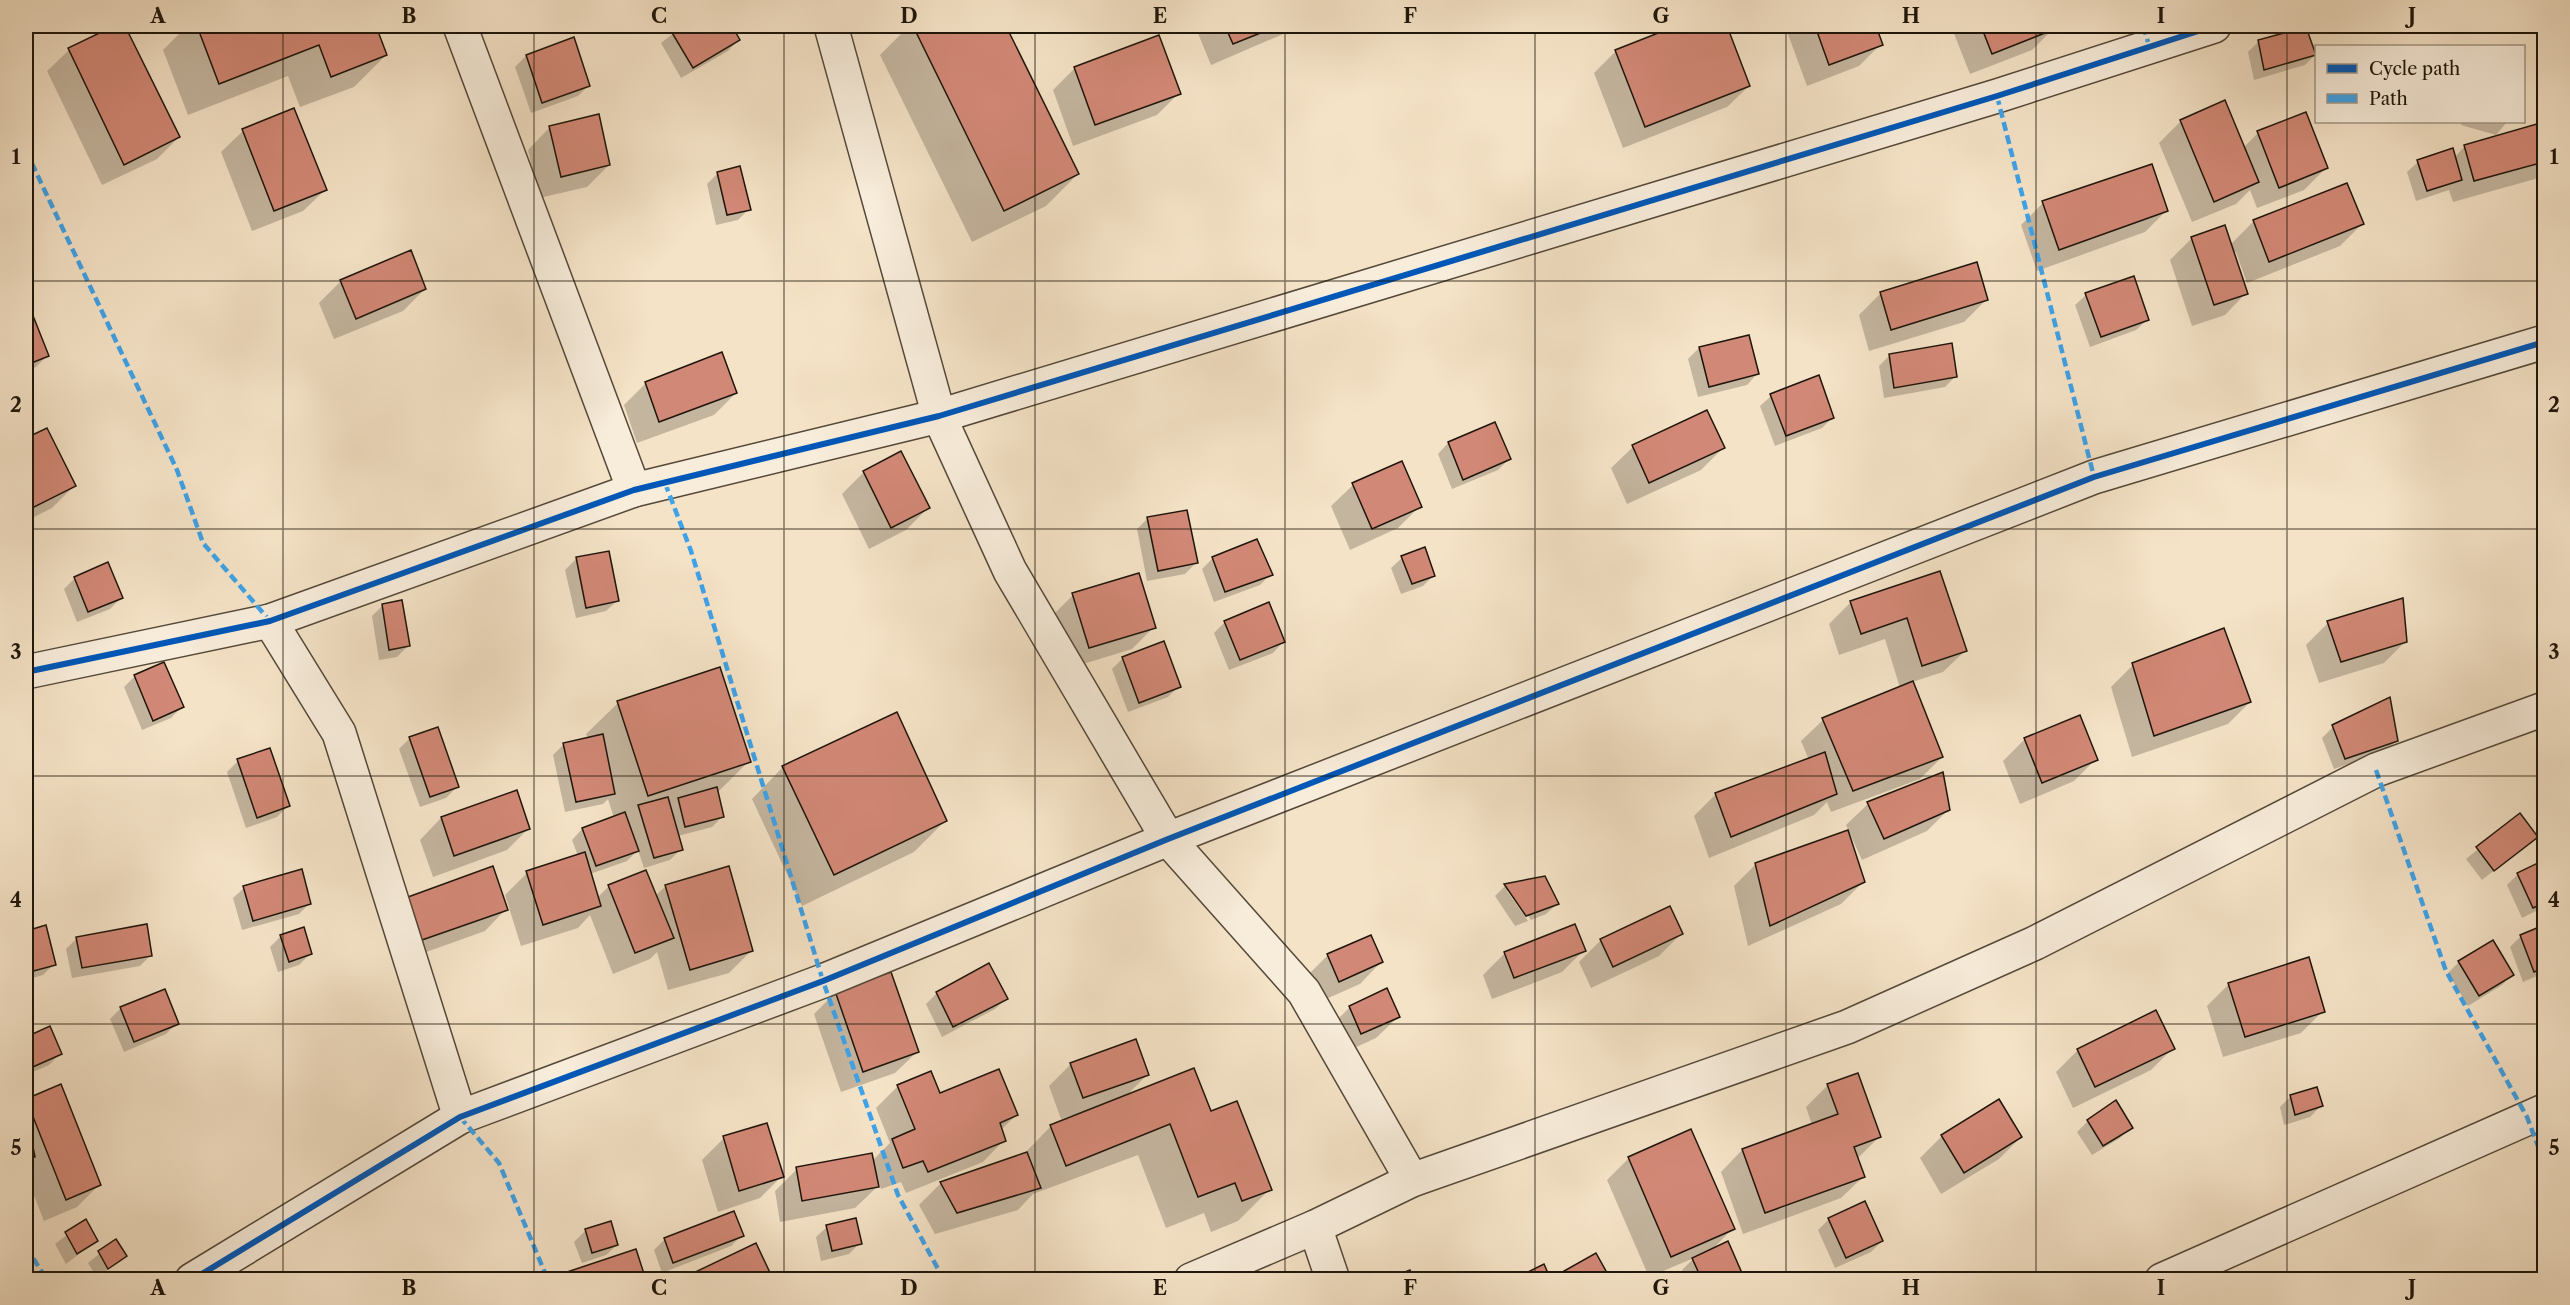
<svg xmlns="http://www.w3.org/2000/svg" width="2570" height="1305" font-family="'Libre Caslon Text',serif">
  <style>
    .shadow { fill: #0003 }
    .building { fill: #d28876; stroke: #1d150a; stroke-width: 1.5 }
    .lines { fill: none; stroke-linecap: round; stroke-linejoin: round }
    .street-casing { stroke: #534839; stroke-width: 36 }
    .street { stroke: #f8eddb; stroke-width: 33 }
    .quiet { stroke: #3da2e9; stroke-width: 4.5; stroke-dasharray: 9 4.5; stroke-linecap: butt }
    .cycleway-casing { stroke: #f8eddb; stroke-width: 10 }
    .cycleway { stroke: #0057b8; stroke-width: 6 }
    .grid { fill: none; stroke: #1d150a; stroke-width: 1.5; stroke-opacity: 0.55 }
    .neatline { fill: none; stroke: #1d150a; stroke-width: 2 }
    .grid-label { font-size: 20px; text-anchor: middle; font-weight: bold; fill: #1d150a }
  </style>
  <rect width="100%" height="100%" fill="#f5e3c7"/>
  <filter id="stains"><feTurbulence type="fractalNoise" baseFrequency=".00333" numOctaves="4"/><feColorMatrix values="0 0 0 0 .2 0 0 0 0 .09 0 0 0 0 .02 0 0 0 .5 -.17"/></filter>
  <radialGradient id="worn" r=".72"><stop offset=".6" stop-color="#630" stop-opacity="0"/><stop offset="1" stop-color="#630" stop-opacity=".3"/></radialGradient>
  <!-- shadow -->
  <g class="shadow">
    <polygon points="117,26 124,26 179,137 157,159 102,185 47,71 69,50"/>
    <polygon points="187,26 374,26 386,55 354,87 300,107 288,76 188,115 163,50"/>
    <polygon points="683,26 730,26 738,40 728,51 681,78 661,43"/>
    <polygon points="909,26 1005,26 1078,174 1046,206 972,242 880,55"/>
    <polygon points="1195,26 1302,26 1211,65"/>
    <polygon points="1680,26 1725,26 1749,86 1727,107 1623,148 1594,73 1616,51"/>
    <polygon points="1785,26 1874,26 1881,44 1859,66 1807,86"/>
    <polygon points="1951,26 2052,26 2054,28 2032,50 1970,74"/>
    <polygon points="2305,29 2316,54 2305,65 2254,80 2248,52 2259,41"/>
    <polygon points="526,56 589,85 578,96 531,113 515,67"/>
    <polygon points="1075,68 1179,93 1157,115 1073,146 1053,90"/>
    <polygon points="2181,121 2243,148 2258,133 2326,168 2304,190 2257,208 2250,190 2236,204 2192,222 2159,143"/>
    <polygon points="2462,122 2507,122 2496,135 2461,125"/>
    <polygon points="2544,124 2544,169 2535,179 2453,202 2449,190 2416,201 2407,172 2418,162 2454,158 2465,146"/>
    <polygon points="549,128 609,165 587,187 539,198 528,150"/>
    <polygon points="243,131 325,190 303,211 252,231 221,152"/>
    <polygon points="717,174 749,209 738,220 716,225 707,184"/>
    <polygon points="2043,203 2167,210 2145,232 2037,271 2021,225"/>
    <polygon points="2254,221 2362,224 2340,246 2247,283 2236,252 2233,253 2246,293 2225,315 2192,326 2170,260 2192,238 2230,245"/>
    <polygon points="341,281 425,289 403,311 334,339 319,303"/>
    <polygon points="1881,293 1986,300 1964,322 1869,351 1859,315"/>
    <polygon points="2086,295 2147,320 2136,330 2090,347 2075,305"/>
    <polygon points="26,302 47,356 36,367 26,371"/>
    <polygon points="1699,348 1757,374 1747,385 1698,397 1688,359"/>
    <polygon points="1890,355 1956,376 1945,387 1884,398 1879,366"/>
    <polygon points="646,383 736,393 714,415 637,443 624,405"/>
    <polygon points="1771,396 1833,417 1822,428 1775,446 1760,406"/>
    <polygon points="1706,412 1723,448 1701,470 1627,504 1611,468 1633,447"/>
    <polygon points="1494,424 1509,459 1498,470 1452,489 1438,454 1448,443"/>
    <polygon points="47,430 74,486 52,508 26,521 26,440"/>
    <polygon points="901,453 928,508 906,530 869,549 842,494 864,472"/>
    <polygon points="1353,485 1420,506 1398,528 1350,550 1331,506"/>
    <polygon points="2544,498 2544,514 2539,504"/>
    <polygon points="1148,518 1196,563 1185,574 1147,581 1137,529"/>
    <polygon points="608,552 617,601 606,611 576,618 565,570 576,559"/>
    <polygon points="1213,558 1271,574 1260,585 1214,602 1202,569"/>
    <polygon points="1402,558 1434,575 1423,586 1401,594 1391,568"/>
    <polygon points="1939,573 1965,651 1943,672 1912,682 1942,757 1920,779 1831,812 1827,802 1814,815 1709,858 1694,816 1716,794 1809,760 1801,741 1823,720 1900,688 1885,639 1839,655 1829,624 1851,602"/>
    <polygon points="75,578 121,598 110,609 77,622 64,589"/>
    <polygon points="1073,595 1154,627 1132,649 1067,669 1051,617"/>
    <polygon points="383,605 408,646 397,657 379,660 372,616"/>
    <polygon points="1225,622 1283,642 1273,653 1229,670 1214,633"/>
    <polygon points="2328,623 2406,641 2384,663 2319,683 2306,645"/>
    <polygon points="1123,658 1179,686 1168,697 1128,712 1112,669"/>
    <polygon points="2133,665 2250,702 2228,724 2132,757 2111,687"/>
    <polygon points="135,676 182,707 171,718 142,730 124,687"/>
    <polygon points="618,703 749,761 717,793 723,816 712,827 678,836 681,849 670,860 644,868 638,850 627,861 590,874 597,898 609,886 655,896 666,886 751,951 729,973 668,990 657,952 650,959 613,974 590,915 578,928 521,946 505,895 527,873 578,856 572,840 582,829 614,818 608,799 603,804 565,812 553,755 564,744 588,739 586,734"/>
    <polygon points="2079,717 2096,759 2074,781 2020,804 2003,761 2024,740"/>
    <polygon points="2333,727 2397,740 2386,751 2334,769 2322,738"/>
    <polygon points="410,738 457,787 446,798 420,807 399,749"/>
    <polygon points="238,761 288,806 277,817 246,828 227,772"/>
    <polygon points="783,767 946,820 914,852 802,906 752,799"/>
    <polygon points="1868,804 1949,809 1927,831 1862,860 1846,825"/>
    <polygon points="2520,815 2536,837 2482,880 2466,859"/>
    <polygon points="441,818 528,829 507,850 433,877 420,840"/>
    <polygon points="2544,844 2544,907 2522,918 2507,885 2518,874 2541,863 2536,852"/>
    <polygon points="1756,864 1863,882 1841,904 1748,946 1734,886"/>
    <polygon points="1505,886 1557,904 1546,914 1531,920 1511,891 1507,891 1528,921 1515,926 1495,896"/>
    <polygon points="244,888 310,903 299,914 242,930 233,898"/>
    <polygon points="409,898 506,909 485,931 401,961 387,920"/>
    <polygon points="45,927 54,964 43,975 26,980 26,932"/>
    <polygon points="2544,927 2544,973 2523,982 2510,947 2521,936"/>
    <polygon points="1681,934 1659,956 1591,988 1579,962 1601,940"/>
    <polygon points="281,936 310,954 299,965 278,972 270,947"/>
    <polygon points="77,938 151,955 140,966 72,978 66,949"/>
    <polygon points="1584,950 1562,972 1492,999 1483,975 1505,953"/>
    <polygon points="1328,955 1381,962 1360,984 1317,1003 1306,977"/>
    <polygon points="2459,962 2512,974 2502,985 2468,1006 2448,973"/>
    <polygon points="2229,984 2323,1011 2301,1033 2223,1057 2207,1006"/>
    <polygon points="836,992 917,1052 895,1073 841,1092 814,1014"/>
    <polygon points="937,993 1006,999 995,1009 942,1037 926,1004"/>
    <polygon points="1350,1007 1398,1017 1376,1038 1339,1055 1328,1029"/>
    <polygon points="121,1008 177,1023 166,1034 124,1052 110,1019"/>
    <polygon points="50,1028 60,1054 49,1065 26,1075 26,1038"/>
    <polygon points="2173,1048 2151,1070 2073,1108 2056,1072 2078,1050"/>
    <polygon points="1071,1064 1148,1074 1125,1097 1210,1113 1270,1189 1238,1221 1211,1232 1204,1213 1166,1228 1138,1155 1033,1194 1018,1210 935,1234 919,1205 941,1183 1022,1156 1051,1126 1074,1117 1073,1115 1061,1119 1049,1086"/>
    <polygon points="1857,1075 1879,1137 1857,1159 1863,1177 1841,1198 1743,1234 1721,1172 1742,1150 1812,1125 1806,1107 1827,1086"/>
    <polygon points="60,1086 99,1185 77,1207 44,1221 26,1175 26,1101"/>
    <polygon points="898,1086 1016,1115 1001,1130 1004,1140 983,1162 906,1193 901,1182 881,1189 877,1178 877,1187 855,1208 780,1222 775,1191 797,1169 872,1161 890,1143 876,1108"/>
    <polygon points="2291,1096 2321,1106 2310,1117 2284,1125 2280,1107"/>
    <polygon points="1999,1102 2021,1137 1999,1159 1941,1194 1920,1158 1941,1137"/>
    <polygon points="2088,1121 2131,1127 2120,1138 2092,1155 2077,1132"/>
    <polygon points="724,1138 782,1176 760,1198 718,1212 702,1160"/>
    <polygon points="1629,1158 1733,1228 1712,1250 1744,1280 1686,1280 1682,1270 1694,1258 1649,1277 1607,1180"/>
    <polygon points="1829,1219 1882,1241 1871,1252 1835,1268 1818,1230"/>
    <polygon points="85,1221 96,1241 66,1264 55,1244"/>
    <polygon points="610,1223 617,1245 606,1255 582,1263 574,1242 585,1231"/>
    <polygon points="827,1227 860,1243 849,1254 821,1261 816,1237"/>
    <polygon points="742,1235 731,1246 662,1273 654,1250 665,1239"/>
    <polygon points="115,1241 125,1256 97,1278 88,1263"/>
    <polygon points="1565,1272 1609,1280 1557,1280"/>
  </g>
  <!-- building -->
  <g class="building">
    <polygon points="114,26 125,26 180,137 124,165 68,48"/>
    <polygon points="197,26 376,26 387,55 331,77 319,45 219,84"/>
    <polygon points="680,26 732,26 740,40 693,68 671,31"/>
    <polygon points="913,26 1006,26 1079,174 1004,211"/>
    <polygon points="1225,26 1278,26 1233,44"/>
    <polygon points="1676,26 1727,26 1750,86 1645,127 1615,50"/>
    <polygon points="1815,26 1876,26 1883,45 1829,65"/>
    <polygon points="1981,26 2054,26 2055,29 1992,54"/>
    <polygon points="2306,27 2316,55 2264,70 2258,40"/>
    <polygon points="1159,35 1181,94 1095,125 1074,67"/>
    <polygon points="574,37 590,86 542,103 526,55"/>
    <polygon points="2225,100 2259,182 2214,202 2180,120"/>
    <polygon points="294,108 327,190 274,211 242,129"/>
    <polygon points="2306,112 2328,168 2279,188 2257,131"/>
    <polygon points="599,114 610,165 561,177 549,126"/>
    <polygon points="2544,122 2544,162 2474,181 2464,145"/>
    <polygon points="2453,148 2462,180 2427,191 2417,160"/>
    <polygon points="2152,164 2168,211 2059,250 2042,201"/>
    <polygon points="740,166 751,210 727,215 717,172"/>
    <polygon points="2347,183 2364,224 2269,262 2253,220"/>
    <polygon points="2225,225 2248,294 2214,305 2191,237"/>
    <polygon points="411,250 426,289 356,319 340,280"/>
    <polygon points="1977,262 1988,300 1891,330 1880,292"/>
    <polygon points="2134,276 2149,320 2101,337 2085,293"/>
    <polygon points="26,298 49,356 29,364 26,356"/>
    <polygon points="1749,335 1759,374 1709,387 1699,347"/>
    <polygon points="1952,343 1957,377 1894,388 1889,354"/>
    <polygon points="722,352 737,393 659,422 645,382"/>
    <polygon points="1819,375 1834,418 1786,436 1770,394"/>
    <polygon points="1707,410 1725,448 1649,483 1632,445"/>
    <polygon points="1495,422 1511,459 1463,480 1448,442"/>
    <polygon points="47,428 76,486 26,511 26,438"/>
    <polygon points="901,451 930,508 891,528 863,471"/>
    <polygon points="1402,461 1422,507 1372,529 1352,483"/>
    <polygon points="1187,510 1198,563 1158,571 1147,517"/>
    <polygon points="1257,539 1273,575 1225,592 1212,557"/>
    <polygon points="1425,547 1435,576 1412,584 1401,556"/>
    <polygon points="609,551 619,601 586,608 576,557"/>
    <polygon points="108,562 123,598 88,612 74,577"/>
    <polygon points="1940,571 1967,651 1922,666 1907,618 1861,634 1850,601"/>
    <polygon points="1139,573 1156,628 1089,648 1072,593"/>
    <polygon points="2403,598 2407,642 2341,662 2327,621"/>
    <polygon points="402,600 410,646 389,650 382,604"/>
    <polygon points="1269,602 1285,642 1240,660 1224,621"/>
    <polygon points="2224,628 2251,702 2154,736 2132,663"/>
    <polygon points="1164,641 1181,687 1139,703 1122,657"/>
    <polygon points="164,662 184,707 153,721 134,675"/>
    <polygon points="720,667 751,762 648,796 617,701"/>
    <polygon points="1913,681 1943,757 1853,791 1822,718"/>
    <polygon points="2390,697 2398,741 2345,759 2332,725"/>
    <polygon points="897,712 947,821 834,875 782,766"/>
    <polygon points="2080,715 2098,760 2042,783 2024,738"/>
    <polygon points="438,727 459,787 430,797 409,737"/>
    <polygon points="603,734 615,794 576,802 563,743"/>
    <polygon points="270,748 290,806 257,818 237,759"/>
    <polygon points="1825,752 1837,794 1731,837 1715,793"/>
    <polygon points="1943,772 1950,810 1884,839 1867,802"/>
    <polygon points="717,787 724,817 685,827 678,798"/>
    <polygon points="517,790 530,829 454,856 441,817"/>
    <polygon points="668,797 683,850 654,858 638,805"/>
    <polygon points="625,812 639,851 596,866 582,828"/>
    <polygon points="2520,813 2538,837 2494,871 2476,847"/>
    <polygon points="1848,830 1865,882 1770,926 1755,863"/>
    <polygon points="585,852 601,906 543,925 526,871"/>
    <polygon points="2544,860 2544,903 2533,908 2517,873"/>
    <polygon points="493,866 508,910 422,940 408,897"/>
    <polygon points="729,866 753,951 690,970 665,885"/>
    <polygon points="302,869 311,904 253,921 243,886"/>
    <polygon points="646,870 674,938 635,953 608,885"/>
    <polygon points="1545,876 1559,904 1526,916 1504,884"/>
    <polygon points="1670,906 1683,934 1613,967 1600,939"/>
    <polygon points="147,924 152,956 82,968 76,937"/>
    <polygon points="1575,924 1586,951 1514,978 1504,952"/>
    <polygon points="46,925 56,965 26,973 26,931"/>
    <polygon points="2544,925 2544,968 2534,972 2520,935"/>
    <polygon points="304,927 312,954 289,962 280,935"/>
    <polygon points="1371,935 1383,962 1339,982 1327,954"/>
    <polygon points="2493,940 2514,975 2479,996 2458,961"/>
    <polygon points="2309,957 2325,1012 2245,1037 2228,983"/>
    <polygon points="989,963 1008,999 953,1027 936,992"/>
    <polygon points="891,972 919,1052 863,1072 835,991"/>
    <polygon points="1387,988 1400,1017 1361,1034 1349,1006"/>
    <polygon points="165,989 179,1024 134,1042 120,1007"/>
    <polygon points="2156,1010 2175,1049 2095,1087 2077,1049"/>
    <polygon points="50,1026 62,1054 26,1070 26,1037"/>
    <polygon points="1136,1039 1149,1075 1083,1098 1070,1063"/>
    <polygon points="1194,1068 1211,1111 1237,1101 1272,1190 1242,1201 1235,1183 1198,1197 1170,1124 1066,1166 1050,1125"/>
    <polygon points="999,1069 1018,1115 1000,1123 1006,1141 928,1172 923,1161 903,1168 892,1139 915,1129 897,1085 931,1071 940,1093"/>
    <polygon points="1858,1073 1881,1137 1854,1147 1865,1177 1765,1213 1742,1149 1838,1114 1827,1084"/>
    <polygon points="61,1084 101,1185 66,1200 26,1099"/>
    <polygon points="2317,1087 2323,1106 2295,1115 2290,1095"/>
    <polygon points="1999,1099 2022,1137 1964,1173 1941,1135"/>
    <polygon points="2116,1100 2133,1128 2103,1146 2087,1120"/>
    <polygon points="26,1112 35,1157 26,1159"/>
    <polygon points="767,1123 784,1177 739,1191 723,1136"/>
    <polygon points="1691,1129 1735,1229 1671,1257 1628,1157"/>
    <polygon points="1027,1152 1041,1188 957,1213 940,1182"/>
    <polygon points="872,1153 879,1187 802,1201 796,1167"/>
    <polygon points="1865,1201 1883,1241 1846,1258 1828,1218"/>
    <polygon points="734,1211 744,1236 673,1263 664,1238"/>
    <polygon points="856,1218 862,1244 832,1251 826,1225"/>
    <polygon points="86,1219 98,1241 77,1254 65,1232"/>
    <polygon points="611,1221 618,1245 592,1253 585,1229"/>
    <polygon points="116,1239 127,1256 108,1269 98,1251"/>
    <polygon points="1728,1241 1745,1280 1702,1280 1692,1258"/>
    <polygon points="756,1243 773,1279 689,1280 687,1276"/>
    <polygon points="636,1249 646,1280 566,1280 564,1273"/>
    <polygon points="1596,1253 1611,1280 1569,1280 1564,1271"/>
    <polygon points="1544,1264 1551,1280 1512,1280"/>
    <polygon points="1410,1270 1414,1280 1384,1280"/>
  </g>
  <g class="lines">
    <!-- street casing -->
    <g class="street-casing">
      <g id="street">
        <polyline points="460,26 634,490"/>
        <polyline points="831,26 939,416 1010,571 1168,839 1304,992 1412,1180"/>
        <polyline points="270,621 339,733 460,1117"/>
        <polyline points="26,672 270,621 634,490 939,416 1997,96 2214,26"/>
        <polyline points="1315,1227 1333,1280"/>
        <polyline points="192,1280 460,1117 823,981 1168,839 2094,477 2544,342"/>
        <polyline points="1191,1280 1315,1227 1412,1180 1847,1027 2035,943 2376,770 2544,709"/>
        <polyline points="2162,1280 2544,1111"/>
      </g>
    </g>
    <!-- street -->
    <use href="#street" class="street"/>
    <!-- quiet -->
    <g class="quiet">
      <polyline points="2143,26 2149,45"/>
      <polyline points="1997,96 2094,477"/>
      <polyline points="26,151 177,470 203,543 270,621"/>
      <polyline points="665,483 691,551 823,981 898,1195 944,1280"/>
      <polyline points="2376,770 2446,971 2527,1117 2544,1162"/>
      <polyline points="460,1117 499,1163 548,1280"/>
      <polyline points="26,1247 47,1280"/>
    </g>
    <!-- cycleway casing -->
    <g class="cycleway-casing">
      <g id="cycleway">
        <polyline points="26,672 270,621 634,490 939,416 1997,96 2214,26"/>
        <polyline points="192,1280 460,1117 823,981 1168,839 2094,477 2544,342"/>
      </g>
    </g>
    <!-- cycleway -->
    <use href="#cycleway" class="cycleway"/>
  </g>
  <!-- grid -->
  <path class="grid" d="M283,26v1254M534,26v1254M784,26v1254M1035,26v1254M1285,26v1254M1535,26v1254M1786,26v1254M2036,26v1254M2287,26v1254M26,281h2518M26,529h2518M26,776h2518M26,1024h2518"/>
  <!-- margin -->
  <rect width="2570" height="1305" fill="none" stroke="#f5e3c7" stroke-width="66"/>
  <!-- legend -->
  <rect x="2315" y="45" width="210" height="78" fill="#f8eddb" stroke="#a09787" stroke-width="1.5"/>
  <rect x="2327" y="64" width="30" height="9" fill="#0057b8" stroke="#a09787" stroke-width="1.5"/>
  <text x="2369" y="75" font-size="18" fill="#1d150a">Cycle path</text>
  <rect x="2327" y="94" width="30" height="9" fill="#3da2e9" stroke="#a09787" stroke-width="1.5"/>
  <text x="2369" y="105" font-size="18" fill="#1d150a">Path</text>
  <rect x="33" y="33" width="2504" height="1239" class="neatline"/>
  <g class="grid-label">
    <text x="158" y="23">A</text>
    <text x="409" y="23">B</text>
    <text x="659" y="23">C</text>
    <text x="909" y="23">D</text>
    <text x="1160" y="23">E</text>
    <text x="1410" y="23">F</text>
    <text x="1661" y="23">G</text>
    <text x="1911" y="23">H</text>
    <text x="2161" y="23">I</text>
    <text x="2412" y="23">J</text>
    <text x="16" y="164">1</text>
    <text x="2554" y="164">1</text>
    <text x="16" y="412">2</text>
    <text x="2554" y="412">2</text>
    <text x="16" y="659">3</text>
    <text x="2554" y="659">3</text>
    <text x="16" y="907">4</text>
    <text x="2554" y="907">4</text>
    <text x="16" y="1155">5</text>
    <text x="2554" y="1155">5</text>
    <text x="158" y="1295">A</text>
    <text x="409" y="1295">B</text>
    <text x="659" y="1295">C</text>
    <text x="909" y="1295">D</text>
    <text x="1160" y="1295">E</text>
    <text x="1410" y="1295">F</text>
    <text x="1661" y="1295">G</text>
    <text x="1911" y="1295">H</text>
    <text x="2161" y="1295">I</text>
    <text x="2412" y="1295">J</text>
  </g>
  <rect width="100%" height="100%" filter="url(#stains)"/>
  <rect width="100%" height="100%" fill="url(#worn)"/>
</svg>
